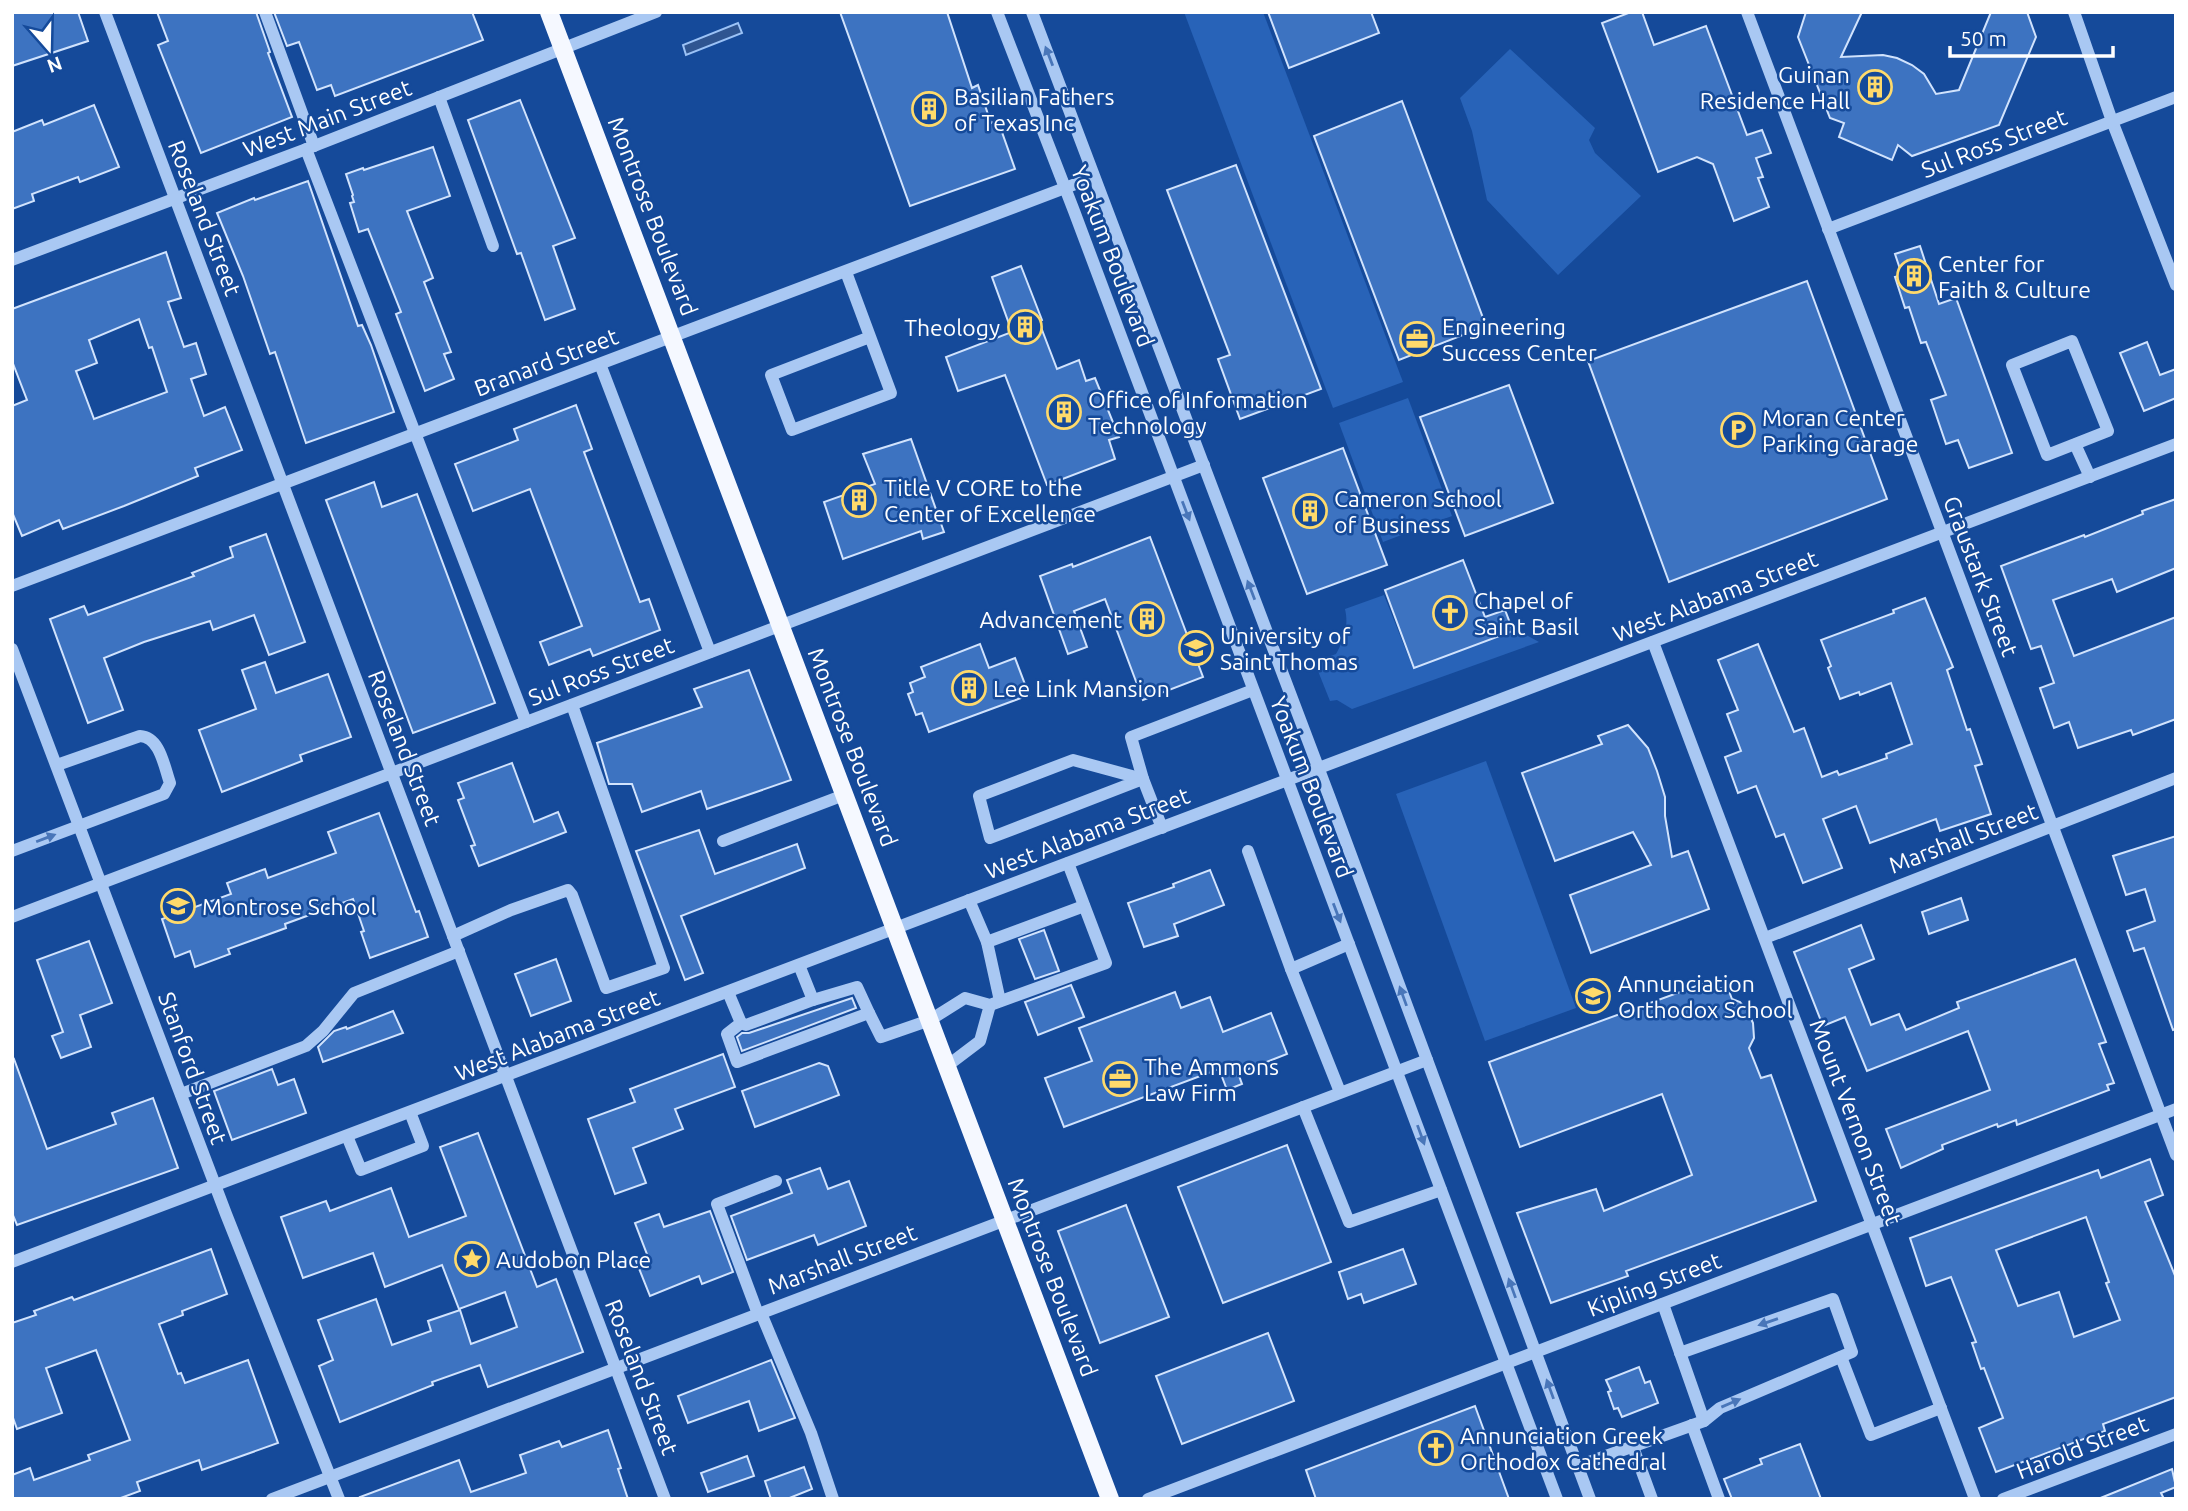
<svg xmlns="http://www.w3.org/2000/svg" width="2188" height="1511" font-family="Ubuntu,sans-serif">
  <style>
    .green { fill: #2863b8 }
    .water { fill: #2f5591; stroke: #9bc2f6; stroke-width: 2 }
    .building { fill: #3d73c1; stroke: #d1e3fd; stroke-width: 2; fill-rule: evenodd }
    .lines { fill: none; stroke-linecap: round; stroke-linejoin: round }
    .minor { stroke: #a9c8f3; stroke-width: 12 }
    .major { stroke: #f5f8ff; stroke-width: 18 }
    .oneway { fill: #4976b9 }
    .labels { text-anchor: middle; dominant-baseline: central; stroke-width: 5; stroke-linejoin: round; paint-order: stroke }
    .poi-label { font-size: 23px; fill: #fff; stroke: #154a9a; text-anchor: start }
    .street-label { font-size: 23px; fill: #fff; stroke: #154a9a }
  </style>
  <rect width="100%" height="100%" fill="#154a9a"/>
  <!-- green -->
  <g class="green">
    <polygon points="1184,12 1263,12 1403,382 1333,408"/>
    <polygon points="1510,49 1595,128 1589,140 1595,153 1641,196 1558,275 1487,200 1472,131 1460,98"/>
    <polygon points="1408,398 1452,516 1383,542 1339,423"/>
    <path d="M1384,595l29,73 104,-38 22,12 -187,67 -15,-9 -7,1 -14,-35 3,-6 17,-6c8,-15 13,-27 9,-45z"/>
    <polygon points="1486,761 1576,1008 1485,1041 1396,794"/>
  </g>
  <!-- water -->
  <polygon class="water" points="738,23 742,33 686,55 683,45"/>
  <!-- building -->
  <g class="building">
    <polygon points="12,12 78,12 88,41 12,66"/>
    <polygon points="157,12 256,12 270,52 268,53 292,117 201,153 158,45 168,41"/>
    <polygon points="274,12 472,12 483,40 335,96 331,85 317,90 299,42 287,46"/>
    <polygon points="840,12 947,12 972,88 978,85 991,123 998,121 1015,169 910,206"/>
    <polygon points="1268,12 1371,12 1379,33 1289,68"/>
    <polygon points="1631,12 1642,12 1654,45 1706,26 1747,135 1762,130 1771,153 1756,158 1763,177 1758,178 1769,207 1734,221 1713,164 1697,157 1658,172 1602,23"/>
    <polygon points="1806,12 1862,12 1841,57 1883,55 1897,58 1912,65 1924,74 1936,94 1959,90 1991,12 2027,12 2036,37 1999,125 1912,156 1898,145 1892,160 1839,137 1844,123 1830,118 1798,37"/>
    <polygon points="520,100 575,238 553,246 575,309 545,320 521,253 517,254 468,120"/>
    <polygon points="1402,101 1486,326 1399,360 1314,136"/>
    <polygon points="94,105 119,167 80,182 78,177 32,194 34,201 12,209 12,132 42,120 44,125"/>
    <polygon points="433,147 450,196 407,211 433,278 424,282 451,352 444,354 454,379 425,391 396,314 401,312 368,229 359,232 350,203 354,202 352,196 353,195 346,174 363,168 364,170"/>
    <polygon points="1236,165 1321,389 1240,419 1218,359 1230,355 1167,190"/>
    <polygon points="308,181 358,326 362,325 371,345 394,412 306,443 275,352 270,354 243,276 217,213 254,198 255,200"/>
    <polygon points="1920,246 1939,304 1956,298 2012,453 1969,468 1958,440 1946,444 1931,400 1946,395 1926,342 1921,343 1909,307 1905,308 1895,277 1902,275 1895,254"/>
    <path d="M166,252l15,46 -13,4 16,45 12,-4 10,31 -15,5 13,37 21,-9 17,43 -47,18 3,8 -74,30 -61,23 -4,-9 -37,16 -10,-24v-106l15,-6 -15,-39v-52zM139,319l10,29 3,-1 15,45 -73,27 -18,-48 21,-8 -8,-23z"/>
    <polygon points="1021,266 1042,320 1039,322 1057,369 1079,360 1086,381 1095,378 1119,437 1109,440 1115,459 1047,485 1005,375 958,391 946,357 1012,332 992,277"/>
    <polygon points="1807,281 1887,499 1669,582 1588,361"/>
    <polygon points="2147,342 2160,375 2176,369 2176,398 2144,411 2120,353"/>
    <polygon points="1509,385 1553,503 1465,536 1420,417"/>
    <polygon points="576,405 592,449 584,452 640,602 649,599 660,630 593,656 590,649 549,665 540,642 582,626 530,489 473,511 455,464 518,440 514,429"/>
    <polygon points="911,439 944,532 923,539 921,531 843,559 824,502 875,484 863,454"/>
    <polygon points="1343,448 1387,565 1307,594 1263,478"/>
    <polygon points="374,482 382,507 417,494 495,703 413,733 326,500"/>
    <polygon points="2176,499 2176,568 2117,592 2112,579 2053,600 2074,656 2176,617 2176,719 2133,735 2131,730 2078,748 2069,722 2054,728 2040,688 2054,683 2041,646 2031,649 2001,566 2084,535 2085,537 2143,514 2142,511"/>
    <polygon points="266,534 305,642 269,655 254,615 213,630 210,621 144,642 104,658 123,710 88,723 50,619 84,606 88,615 194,576 192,573 233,557 230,547"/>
    <polygon points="1150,537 1203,677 1143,700 1105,599 1074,611 1087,647 1068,654 1040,576 1072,564 1073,567"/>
    <polygon points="1463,560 1485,617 1505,610 1513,631 1414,668 1385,590"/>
    <polygon points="1925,598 1953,667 1947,670 1967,730 1970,729 1982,764 1975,766 1991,814 1940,831 1936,819 1870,843 1856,806 1823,819 1842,868 1803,883 1784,834 1776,837 1756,786 1738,793 1725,757 1741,751 1727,714 1738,710 1718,660 1758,644 1794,732 1804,728 1822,777 1837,771 1839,775 1887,758 1886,754 1912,744 1891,683 1860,695 1859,692 1840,699 1828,668 1831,666 1821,640 1894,613 1893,610"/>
    <polygon points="980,644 989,668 1015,658 1029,695 929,732 922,713 916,715 908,694 913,692 910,683 925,677 921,667"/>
    <polygon points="265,662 276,693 328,674 351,737 300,755 302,761 222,792 199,730 256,709 242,670"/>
    <polygon points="749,670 791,780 707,809 701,791 642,812 632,784 609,784 597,743 702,707 694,689"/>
    <polygon points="1628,725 1648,748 1657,771 1665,797 1665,816 1672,857 1688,851 1709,909 1591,953 1570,895 1651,865 1633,832 1555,861 1522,773 1602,744 1598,736"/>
    <polygon points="512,763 534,822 558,812 566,832 479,866 471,846 475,845 458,800 464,798 458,783"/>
    <polygon points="379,813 416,912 419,911 428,937 370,958 361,932 364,931 353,899 285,924 286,928 228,949 230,954 195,967 190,951 175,957 162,919 231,894 227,883 265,869 268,878 336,853 328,832"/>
    <polygon points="699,830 715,874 797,844 805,868 681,916 703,973 685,980 636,851"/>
    <polygon points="2176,836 2176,1029 2173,1030 2144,948 2134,951 2127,931 2155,921 2145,889 2126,895 2113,856"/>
    <polygon points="1210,870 1224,905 1174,924 1178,936 1144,947 1128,903 1174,887 1173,884"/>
    <polygon points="1961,898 1968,920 1929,934 1922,912"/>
    <polygon points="1861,925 1874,959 1849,969 1871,1025 1899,1014 1906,1030 1959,1008 1957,1002 2075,959 2106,1042 2099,1044 2114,1083 2107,1085 2109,1090 2017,1125 2016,1120 1998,1127 1997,1124 1942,1145 1943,1149 1901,1168 1886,1129 1990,1090 1968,1031 1867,1071 1845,1017 1823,1026 1794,952"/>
    <polygon points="1044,930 1059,971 1035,979 1019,939"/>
    <polygon points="89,941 112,1003 80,1015 91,1047 61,1058 52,1036 63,1032 37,960"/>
    <polygon points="556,959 571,1001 531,1016 515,974"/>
    <polygon points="1710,981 1714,991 1727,986 1732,999 1740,1002 1748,1012 1753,1023 1754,1038 1749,1048 1761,1078 1771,1075 1816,1201 1626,1271 1628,1276 1551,1303 1517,1213 1596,1189 1604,1211 1692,1175 1662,1094 1520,1147 1489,1062"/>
    <polygon points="1071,985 1084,1017 1038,1035 1025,1002"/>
    <polygon points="1175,992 1181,1008 1210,997 1223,1032 1271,1013 1287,1054 1238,1073 1242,1084 1227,1090 1219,1069 1064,1127 1045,1078 1092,1061 1079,1028"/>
    <polygon points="852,998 856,1008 742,1051 737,1037 742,1033 749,1033"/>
    <polygon points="393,1011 403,1033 323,1062 318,1047 334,1031 346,1027 347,1029"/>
    <polygon points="723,1054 735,1087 675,1109 683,1129 633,1148 646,1183 615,1194 588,1119 635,1102 630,1089"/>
    <polygon points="14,1059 47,1149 116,1124 112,1113 153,1098 178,1168 17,1225 12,1213 12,1060"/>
    <polygon points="819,1063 828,1066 839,1095 755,1127 742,1091"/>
    <polygon points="272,1069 278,1085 294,1079 306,1113 232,1140 214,1091"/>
    <polygon points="478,1133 537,1287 556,1279 583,1352 488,1387 480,1365 432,1382 433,1385 340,1422 319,1366 333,1360 318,1320 376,1299 392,1345 431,1331 428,1321 460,1310 471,1344 517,1327 505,1292 459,1309 442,1265 385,1287 373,1253 303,1278 281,1217 326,1201 330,1211 391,1188 409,1237 466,1216 440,1147"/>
    <polygon points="1287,1145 1331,1262 1223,1303 1178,1187"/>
    <path d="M2150,1159l13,36 -18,7 31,76v119l-73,27 2,7 -109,41 -17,-44 24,-10 -19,-50 -3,1 -9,-26 4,-1 -25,-65 -25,9 -16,-48 188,-68 3,8zM2086,1217l23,65 -3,1 14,37 -46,17 -15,-45 -41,14 -22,-56z"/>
    <polygon points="820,1168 828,1189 849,1181 866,1226 818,1245 814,1235 747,1260 731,1216 792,1193 787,1180"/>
    <polygon points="1126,1205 1169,1317 1100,1343 1058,1231"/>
    <polygon points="710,1211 733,1272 702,1284 699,1276 650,1296 636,1261 648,1257 635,1223 659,1214 664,1227"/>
    <polygon points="211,1249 227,1294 182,1311 183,1315 159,1324 178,1374 181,1373 185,1383 248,1360 278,1443 202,1470 199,1460 137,1482 140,1491 118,1499 12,1499 12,1475 30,1468 34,1480 90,1460 88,1455 130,1440 96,1350 46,1368 62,1413 17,1429 12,1415 12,1323 36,1315 34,1311 72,1297 74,1300"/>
    <polygon points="1403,1249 1416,1284 1364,1303 1361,1294 1348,1299 1339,1272"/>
    <polygon points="1268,1333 1294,1401 1182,1444 1156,1376"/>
    <polygon points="771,1360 795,1418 759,1431 749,1401 688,1423 678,1396"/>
    <polygon points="1639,1367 1645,1383 1650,1381 1658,1403 1622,1417 1618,1408 1614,1409 1608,1392 1611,1391 1606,1380"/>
    <polygon points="1475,1406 1509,1499 1316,1499 1306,1470"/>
    <polygon points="608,1430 621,1468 618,1469 628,1499 361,1499 360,1497 459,1460 471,1492 526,1473 520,1455 559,1441 562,1447"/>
    <polygon points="1800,1444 1821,1499 1732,1499 1724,1479 1762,1464 1760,1459"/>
    <polygon points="747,1456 754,1476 708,1492 701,1473"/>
    <polygon points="804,1467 812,1489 787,1499 771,1499 765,1481"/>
    <polygon points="2172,1469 2176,1487 2161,1493 2164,1499 2098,1499"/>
  </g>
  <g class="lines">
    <!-- minor -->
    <g class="minor">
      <polyline points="105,12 665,1499"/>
      <polyline points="265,12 314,146"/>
      <polyline points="997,12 1074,211 1557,1499"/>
      <polyline points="1032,12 1329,796 1590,1499"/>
      <polyline points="1747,12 2176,1155"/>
      <polyline points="2074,12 2112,121 2176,285"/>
      <polyline points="439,97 493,246"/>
      <polyline points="306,149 526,722"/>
      <polyline points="1828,229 2176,97"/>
      <polyline points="12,260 309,148 656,12"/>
      <polyline points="846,272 891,393 792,430 771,375 870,337"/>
      <polyline points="600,364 710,652"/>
      <polyline points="2075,444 2108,431 2072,341 2012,365 2047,455 2075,444 2090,477"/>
      <polyline points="12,586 1094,177"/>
      <polyline points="1653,642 1975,1499"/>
      <polyline points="12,649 226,1214 339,1499"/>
      <polyline points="1143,779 1073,760 979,796 990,838 1143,779 1162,828"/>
      <polyline points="1143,779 1131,737 1253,690"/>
      <polyline points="723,841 844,795"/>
      <path d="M12,851l152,-57 6,-11c-6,-17 -10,-46 -30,-47l-83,29"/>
      <polyline points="1248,851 1291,969 1349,944"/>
      <polyline points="969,900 987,942 1000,1001"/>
      <polyline points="12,917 1204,465"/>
      <polyline points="453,936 511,910 568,890 572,895 606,988 664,968 572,705"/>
      <polyline points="1765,938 2176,778"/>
      <polyline points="987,942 1084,906"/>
      <polyline points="799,965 813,1000 857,987 869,1013"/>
      <polyline points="1291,969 1340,1092"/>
      <polyline points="728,992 741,1023 727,1034 737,1062 869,1013 881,1037 930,1020 965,998 990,1005 1106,963 1068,863"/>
      <polyline points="741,1023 746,1025 813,1000"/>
      <polyline points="947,1066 980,1041 990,1005"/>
      <polyline points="181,1094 306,1046 323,1031 354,993 459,951"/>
      <polyline points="1303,1107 1349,1222 1441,1190"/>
      <polyline points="347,1136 361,1170 423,1146 410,1112"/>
      <polyline points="12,1262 2176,444"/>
      <polyline points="1663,1304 1704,1421"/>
      <polyline points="761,1313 811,1433 833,1499"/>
      <polyline points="758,1314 717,1204 776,1181"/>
      <polyline points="1841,1357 1871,1435 1941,1408"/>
      <polyline points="1692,1425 1719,1499"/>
      <polyline points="1633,1447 1652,1499"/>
      <polyline points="1578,1466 1704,1421 1720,1408 1852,1352 1833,1299 1680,1353"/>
      <polyline points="272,1499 1427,1060"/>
      <polyline points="1148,1499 2176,1109"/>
      <polyline points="2003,1499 2176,1434"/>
    </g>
    <!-- major -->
    <polyline class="major" points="549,12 1110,1499"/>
  </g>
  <!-- one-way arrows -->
  <defs><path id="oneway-solid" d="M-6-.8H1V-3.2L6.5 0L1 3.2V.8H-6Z" transform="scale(1.75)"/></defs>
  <g class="oneway">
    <use href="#oneway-solid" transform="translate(1049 56) rotate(-111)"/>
    <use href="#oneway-solid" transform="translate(1186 511) rotate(69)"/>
    <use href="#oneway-solid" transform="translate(1251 590) rotate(-111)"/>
    <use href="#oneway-solid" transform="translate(46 838) rotate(-21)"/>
    <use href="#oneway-solid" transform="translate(1337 913) rotate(69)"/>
    <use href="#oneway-solid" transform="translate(1403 996) rotate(-110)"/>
    <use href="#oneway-solid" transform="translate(1421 1135) rotate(70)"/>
    <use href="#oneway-solid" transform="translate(1512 1288) rotate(-110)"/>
    <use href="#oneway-solid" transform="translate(1768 1322) rotate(161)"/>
    <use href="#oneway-solid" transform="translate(1550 1389) rotate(-110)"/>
    <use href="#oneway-solid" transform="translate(1731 1403) rotate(-23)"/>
  </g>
  <!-- icons -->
  <defs>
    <g id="building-ring" transform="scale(1.75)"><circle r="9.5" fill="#154a9a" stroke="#ffda6b" stroke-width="1.5"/><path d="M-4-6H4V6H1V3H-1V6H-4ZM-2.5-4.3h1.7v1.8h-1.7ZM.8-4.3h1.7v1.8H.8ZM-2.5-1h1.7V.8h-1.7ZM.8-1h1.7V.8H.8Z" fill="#ffda6b"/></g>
    <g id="office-ring" transform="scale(1.75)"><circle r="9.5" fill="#154a9a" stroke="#ffda6b" stroke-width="1.5"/><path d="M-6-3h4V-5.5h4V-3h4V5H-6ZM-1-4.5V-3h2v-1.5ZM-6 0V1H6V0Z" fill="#ffda6b"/></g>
    <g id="parking-ring" transform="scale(1.75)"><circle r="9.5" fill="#154a9a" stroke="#ffda6b" stroke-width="1.5"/><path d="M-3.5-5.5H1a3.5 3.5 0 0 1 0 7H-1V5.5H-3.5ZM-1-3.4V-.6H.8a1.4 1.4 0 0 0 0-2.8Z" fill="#ffda6b"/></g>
    <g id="church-ring" transform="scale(1.75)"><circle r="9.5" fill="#154a9a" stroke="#ffda6b" stroke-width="1.5"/><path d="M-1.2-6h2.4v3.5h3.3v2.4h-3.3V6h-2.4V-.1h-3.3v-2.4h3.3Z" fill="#ffda6b"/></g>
    <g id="university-ring" transform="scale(1.75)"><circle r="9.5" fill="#154a9a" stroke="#ffda6b" stroke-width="1.5"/><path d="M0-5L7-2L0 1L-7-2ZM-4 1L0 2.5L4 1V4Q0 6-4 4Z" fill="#ffda6b"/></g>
    <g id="school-ring" transform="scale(1.75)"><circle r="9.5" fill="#154a9a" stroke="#ffda6b" stroke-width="1.5"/><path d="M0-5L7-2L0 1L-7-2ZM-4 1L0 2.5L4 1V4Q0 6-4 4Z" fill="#ffda6b"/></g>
    <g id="sight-ring" transform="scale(1.75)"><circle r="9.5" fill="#154a9a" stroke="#ffda6b" stroke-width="1.5"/><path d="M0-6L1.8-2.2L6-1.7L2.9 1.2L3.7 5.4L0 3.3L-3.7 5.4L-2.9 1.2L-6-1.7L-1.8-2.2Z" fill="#ffda6b"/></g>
  </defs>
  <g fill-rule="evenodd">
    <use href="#building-ring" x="1875" y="87"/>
    <use href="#building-ring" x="929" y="109"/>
    <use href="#building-ring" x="1914" y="276"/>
    <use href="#building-ring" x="1025" y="327"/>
    <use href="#office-ring" x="1417" y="339"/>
    <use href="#building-ring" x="1064" y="412"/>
    <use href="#parking-ring" x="1738" y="430"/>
    <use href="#building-ring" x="859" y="500"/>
    <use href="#building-ring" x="1310" y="511"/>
    <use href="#church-ring" x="1450" y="613"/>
    <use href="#building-ring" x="1147" y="619"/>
    <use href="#university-ring" x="1196" y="648"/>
    <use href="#building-ring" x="969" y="688"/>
    <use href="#school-ring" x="178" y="906"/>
    <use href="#school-ring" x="1593" y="996"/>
    <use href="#office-ring" x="1120" y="1079"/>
    <use href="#sight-ring" x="472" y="1259"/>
    <use href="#church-ring" x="1436" y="1448"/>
  </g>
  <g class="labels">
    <!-- poi labels -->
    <g class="poi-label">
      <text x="1850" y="74" text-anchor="end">Guinan<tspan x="1850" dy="26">Residence Hall</tspan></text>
      <text x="954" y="96">Basilian Fathers<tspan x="954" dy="26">of Texas Inc</tspan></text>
      <text x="1938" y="263">Center for<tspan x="1938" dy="26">Faith &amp; Culture</tspan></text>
      <text x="1442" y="326">Engineering<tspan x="1442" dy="26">Success Center</tspan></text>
      <text x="1000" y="327" text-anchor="end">Theology</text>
      <text x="1088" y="399">Office of Information<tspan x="1088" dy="26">Technology</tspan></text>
      <text x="1762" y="417">Moran Center<tspan x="1762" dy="26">Parking Garage</tspan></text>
      <text x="884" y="487">Title V CORE to the<tspan x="884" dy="26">Center of Excellence</tspan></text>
      <text x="1334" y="498">Cameron School<tspan x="1334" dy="26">of Business</tspan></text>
      <text x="1474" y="600">Chapel of<tspan x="1474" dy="26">Saint Basil</tspan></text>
      <text x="1122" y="619" text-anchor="end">Advancement</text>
      <text x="1220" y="635">University of<tspan x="1220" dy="26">Saint Thomas</tspan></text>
      <text x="993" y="688">Lee Link Mansion</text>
      <text x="202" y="906">Montrose School</text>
      <text x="1618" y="983">Annunciation<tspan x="1618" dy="26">Orthodox School</tspan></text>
      <text x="1144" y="1066">The Ammons<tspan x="1144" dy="26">Law Firm</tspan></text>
      <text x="496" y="1259">Audobon Place</text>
      <text x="1460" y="1435">Annunciation Greek<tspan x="1460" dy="26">Orthodox Cathedral</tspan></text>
    </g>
    <!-- street labels -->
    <g class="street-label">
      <text transform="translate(327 118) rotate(-21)">West Main Street</text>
      <text transform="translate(1994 143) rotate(-21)">Sul Ross Street</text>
      <text transform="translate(653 216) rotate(69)">Montrose Boulevard</text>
      <text transform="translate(205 218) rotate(69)">Roseland Street</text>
      <text transform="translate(1113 256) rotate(69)">Yoakum Boulevard</text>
      <text transform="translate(546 362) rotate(-21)">Branard Street</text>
      <text transform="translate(1981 576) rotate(69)">Graustark Street</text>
      <text transform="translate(1715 596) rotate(-21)">West Alabama Street</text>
      <text transform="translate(601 671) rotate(-21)">Sul Ross Street</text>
      <text transform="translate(853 747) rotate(69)">Montrose Boulevard</text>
      <text transform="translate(405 748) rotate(69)">Roseland Street</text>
      <text transform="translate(1312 787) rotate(69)">Yoakum Boulevard</text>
      <text transform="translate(1087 833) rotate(-21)">West Alabama Street</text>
      <text transform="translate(1963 838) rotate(-21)">Marshall Street</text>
      <text transform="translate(557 1035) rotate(-21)">West Alabama Street</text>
      <text transform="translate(193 1068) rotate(70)">Stanford Street</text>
      <text transform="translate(1856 1122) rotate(69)">Mount Vernon Street</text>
      <text transform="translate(842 1259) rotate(-21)">Marshall Street</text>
      <text transform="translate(1053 1277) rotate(69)">Montrose Boulevard</text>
      <text transform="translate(1654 1284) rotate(-21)">Kipling Street</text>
      <text transform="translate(642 1377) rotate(69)">Roseland Street</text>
      <text transform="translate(2082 1447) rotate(-21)">Harold Street</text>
    </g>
  </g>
  <!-- border -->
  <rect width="2188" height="1511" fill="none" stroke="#ffffff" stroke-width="28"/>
  <!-- north arrow -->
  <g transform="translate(49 49) rotate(160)" stroke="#154a9a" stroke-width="5" paint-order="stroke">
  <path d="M0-5L12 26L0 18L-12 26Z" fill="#ffffff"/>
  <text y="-10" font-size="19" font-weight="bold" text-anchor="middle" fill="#ffffff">N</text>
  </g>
  <!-- scale -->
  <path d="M1950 46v10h163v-10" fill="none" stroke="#ffffff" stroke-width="3.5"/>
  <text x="1960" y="46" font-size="21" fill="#ffffff" stroke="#154a9a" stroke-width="5" paint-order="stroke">50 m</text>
</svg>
